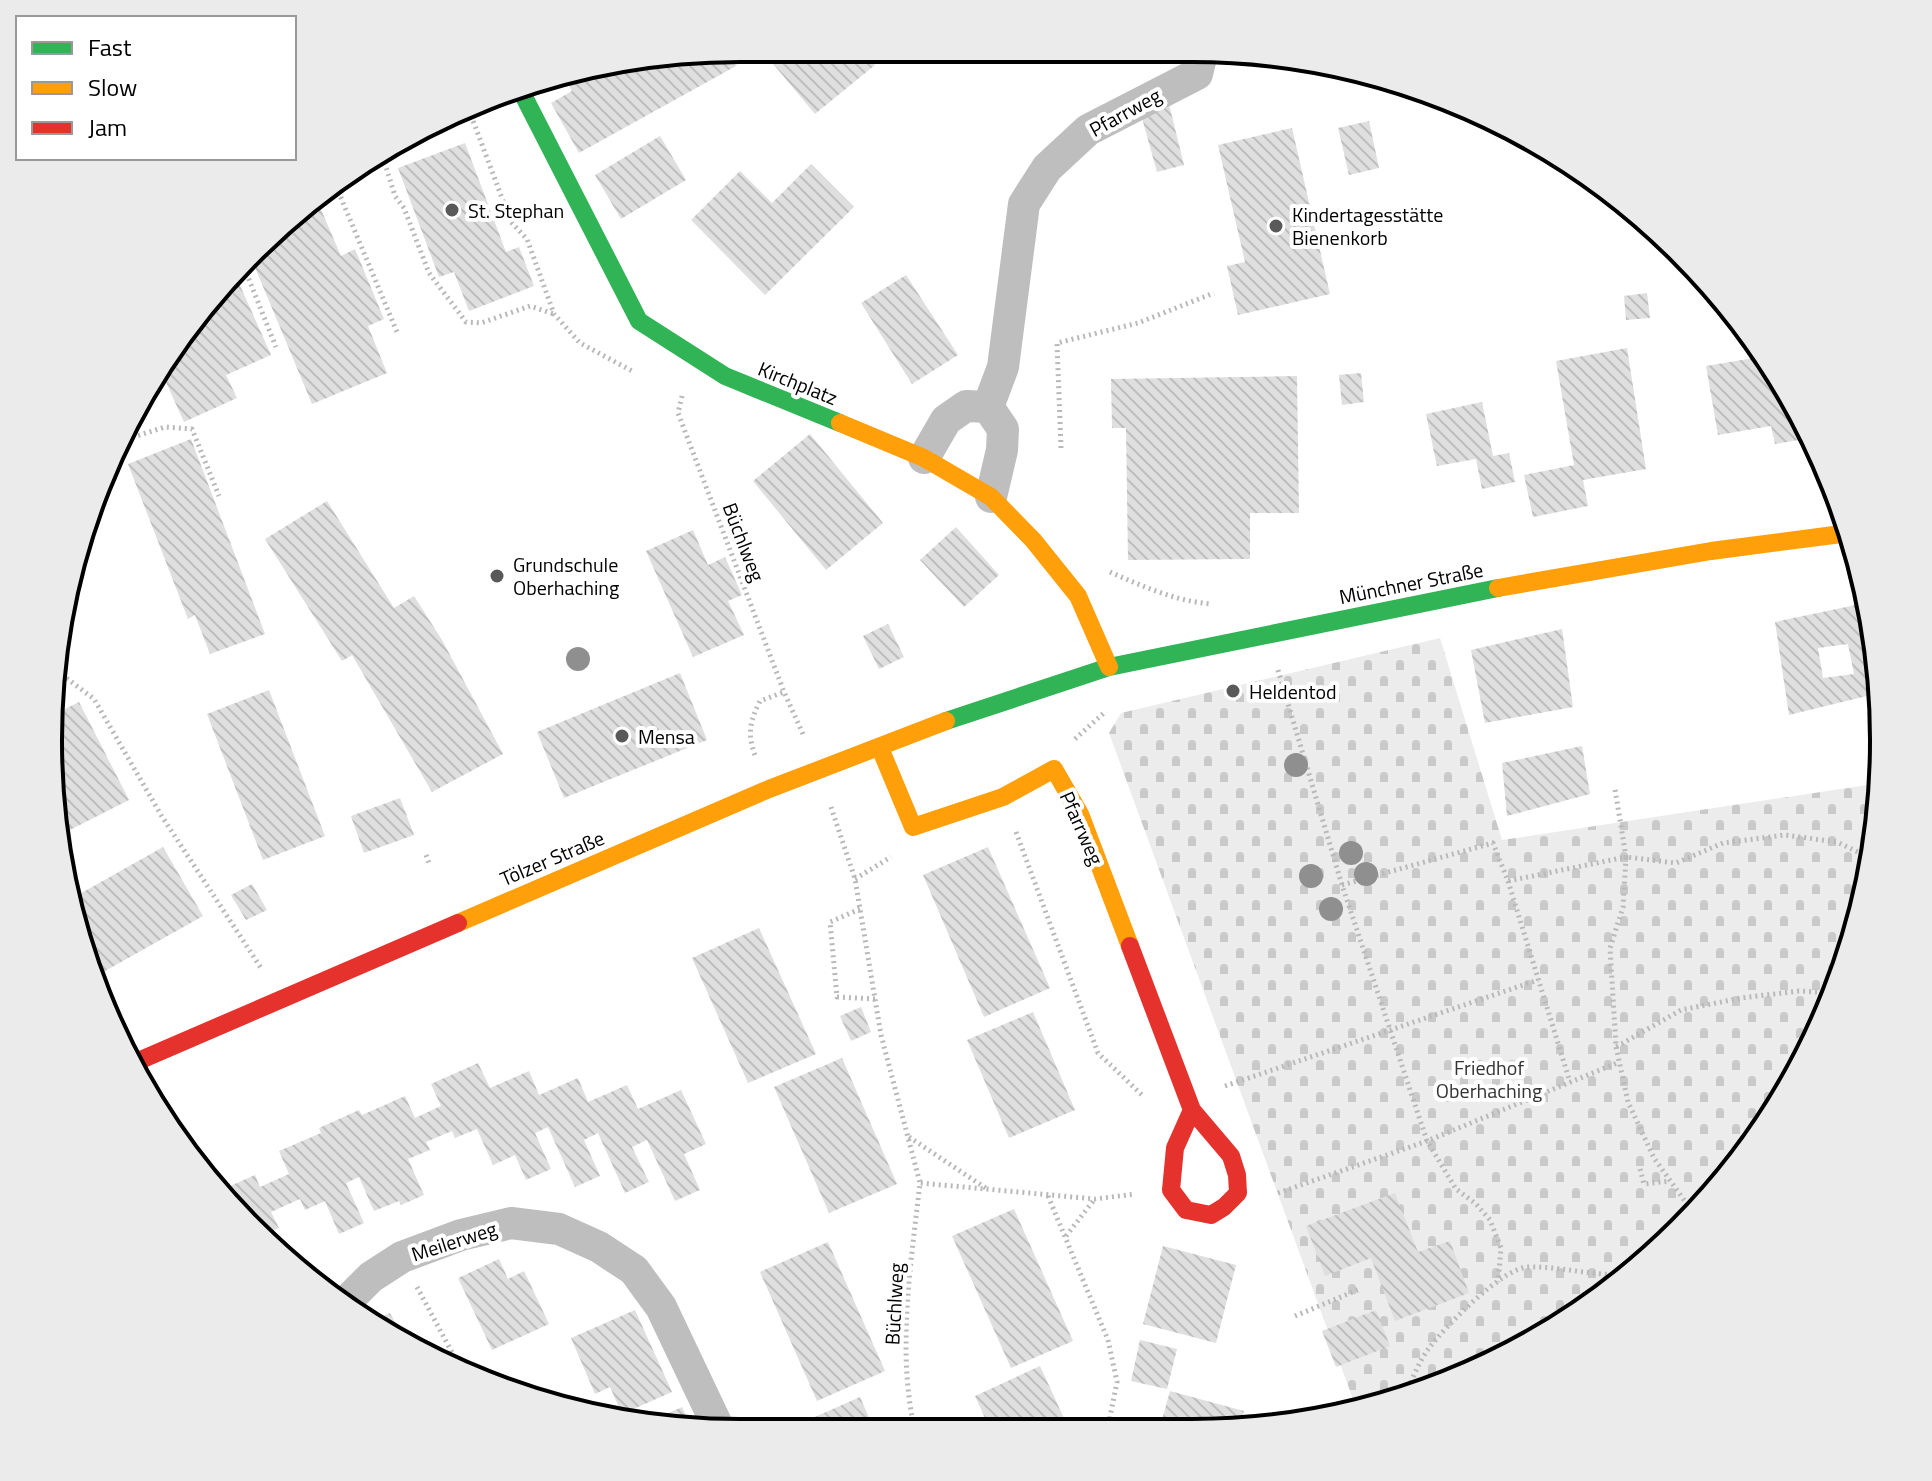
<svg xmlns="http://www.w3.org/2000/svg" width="1932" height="1481" font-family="'Titillium Web',sans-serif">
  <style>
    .cemetery { fill: url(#cemetery-stones) }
    .building { fill: url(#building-back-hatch); fill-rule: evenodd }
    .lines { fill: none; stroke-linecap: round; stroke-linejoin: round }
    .path { stroke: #b9b9b9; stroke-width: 5; stroke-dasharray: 2 4; stroke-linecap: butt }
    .street { stroke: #bebebe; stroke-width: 32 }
    .fast { stroke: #30b455; stroke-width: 18 }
    .slow { stroke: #ff9f0a; stroke-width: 18 }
    .jam { stroke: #e5322d; stroke-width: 18 }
    .tree { fill: #8f8f8f }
    .poi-dot { fill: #595959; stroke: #fff; stroke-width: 3 }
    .labels { text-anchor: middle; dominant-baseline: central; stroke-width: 8; stroke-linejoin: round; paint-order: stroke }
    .street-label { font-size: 20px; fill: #000; stroke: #fff }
    .poi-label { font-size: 20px; fill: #000; stroke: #fff; text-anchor: start }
    .park-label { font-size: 20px; fill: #333; stroke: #fff }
    .rim { fill: none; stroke: #000; stroke-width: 4 }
  </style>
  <defs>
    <pattern id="cemetery-stones" width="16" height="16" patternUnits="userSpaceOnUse" patternTransform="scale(2)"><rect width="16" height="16" fill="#ececec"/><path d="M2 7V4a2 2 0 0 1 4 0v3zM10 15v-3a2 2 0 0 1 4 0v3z" fill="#c9c9c9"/></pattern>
    <pattern id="building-back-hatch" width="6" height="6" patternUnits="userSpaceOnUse" patternTransform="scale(2)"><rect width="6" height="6" fill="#dfdfdf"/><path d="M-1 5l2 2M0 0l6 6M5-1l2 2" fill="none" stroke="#bebebe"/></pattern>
  </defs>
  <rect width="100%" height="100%" fill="#fff"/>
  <!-- cemetery -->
  <polygon class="cemetery" points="1440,638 1502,840 1880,783 1871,876 1831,1006 1767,1126 1681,1230 1576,1317 1415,1396 1357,1410 1109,733 1121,713"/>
  <!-- building -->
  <g class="building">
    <polygon points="760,48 861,48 875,65 815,114"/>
    <polygon points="727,50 736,66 579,153 551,103 572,91 565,79 584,69 602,66 604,68 609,65"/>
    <polygon points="1169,104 1184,165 1157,172 1140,111"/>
    <polygon points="1369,121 1379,168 1349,175 1338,128"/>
    <polygon points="1292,128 1330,294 1238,315 1227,266 1245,262 1218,145"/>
    <polygon points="660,136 686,180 621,219 595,175"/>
    <polygon points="465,143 506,252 519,247 534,286 469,311 454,272 439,277 398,168"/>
    <polygon points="811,164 854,207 765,295 691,220 740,171 772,203"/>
    <polygon points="317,200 341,256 355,249 384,319 368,326 387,373 312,404 249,253"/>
    <polygon points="234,272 271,355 226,375 237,398 184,422 160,369"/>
    <polygon points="906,275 958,355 912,384 861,303"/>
    <polygon points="1647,293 1650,318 1626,320 1624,296"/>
    <polygon points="1627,348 1646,469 1583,480 1588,506 1533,517 1524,475 1574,465 1556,361"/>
    <polygon points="1766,356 1770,383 1781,381 1811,438 1775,444 1771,426 1718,435 1706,366"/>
    <polygon points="1361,373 1364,402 1342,405 1339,375"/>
    <polygon points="1297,376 1299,513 1250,513 1250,559 1128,560 1126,428 1112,428 1111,379"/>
    <polygon points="1482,402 1493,456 1509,453 1515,482 1482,489 1476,459 1437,466 1426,414"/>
    <polygon points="810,434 883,523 826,570 753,481"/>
    <polygon points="191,439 265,634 210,654 195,615 188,619 128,464"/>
    <polygon points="327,501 394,608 414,596 442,640 503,754 432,792 352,655 342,661 265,539"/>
    <polygon points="956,527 999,575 964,607 920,560"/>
    <polygon points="693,530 708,565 725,557 742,595 728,601 744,635 693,657 646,551"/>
    <path d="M1870,602l9,91 -90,22 -14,-93zM1848,644l6,30 -31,4 -5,-30z"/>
    <polygon points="888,624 904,657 879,669 863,636"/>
    <polygon points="1562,629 1573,707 1485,723 1471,650"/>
    <polygon points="680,673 707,740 564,798 537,732"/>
    <polygon points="269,690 325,836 263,860 207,714"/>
    <polygon points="79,702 129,800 62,834 48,741 51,716"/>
    <polygon points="1582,746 1590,794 1507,816 1502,763"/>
    <polygon points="400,798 414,835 364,853 351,816"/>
    <polygon points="163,847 203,916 98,975 72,920 69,900"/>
    <polygon points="988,847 1050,988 984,1017 923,875"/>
    <polygon points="252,884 267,910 246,920 231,895"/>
    <polygon points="759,928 816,1054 748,1083 692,958"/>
    <polygon points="861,1007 871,1032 851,1041 840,1016"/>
    <polygon points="1033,1012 1075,1110 1009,1138 967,1040"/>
    <polygon points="842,1058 897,1184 829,1213 774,1087"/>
    <polygon points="478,1063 490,1088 529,1071 539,1095 578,1078 588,1102 627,1085 638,1109 681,1090 706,1144 684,1154 700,1190 675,1201 647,1140 632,1147 649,1182 625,1193 598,1133 584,1140 600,1176 575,1187 548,1127 535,1133 551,1169 526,1180 515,1155 493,1165 477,1129 455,1138 452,1131 426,1142 430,1150 408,1159 424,1195 401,1205 399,1201 374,1211 359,1177 346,1183 364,1223 339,1234 325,1201 305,1210 300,1199 271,1212 279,1228 259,1237 219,1191 255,1175 260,1187 289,1174 279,1151 321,1133 319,1128 359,1110 362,1115 405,1096 415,1118 441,1106 431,1084"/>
    <polygon points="1395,1193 1418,1252 1450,1241 1469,1293 1395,1321 1371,1258 1325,1276 1306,1226"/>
    <polygon points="1014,1209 1073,1341 1011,1368 952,1236"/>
    <polygon points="828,1242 885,1371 817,1401 760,1272"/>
    <polygon points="1163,1246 1236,1265 1216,1343 1143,1324"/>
    <polygon points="499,1259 508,1279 524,1271 549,1324 492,1350 458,1278"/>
    <polygon points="635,1310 672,1392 622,1414 610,1387 595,1394 571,1338"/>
    <polygon points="1376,1310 1390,1346 1336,1367 1322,1331"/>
    <polygon points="390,1313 405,1342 368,1323"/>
    <polygon points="1140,1340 1177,1349 1167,1389 1131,1381"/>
    <polygon points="1040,1366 1068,1427 989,1427 975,1396"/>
    <polygon points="1170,1391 1244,1411 1240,1427 1160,1427"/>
    <polygon points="860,1397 873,1427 792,1427"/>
    <polygon points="682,1407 691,1427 642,1425"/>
  </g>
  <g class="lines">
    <!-- path -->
    <g class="path">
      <polyline points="469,110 511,222 527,239 554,314 580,343 634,372"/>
      <polyline points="381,151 395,196 404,208 429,273 466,322 481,323 530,306 554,314"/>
      <polyline points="336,186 397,332"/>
      <polyline points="242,262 276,347"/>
      <polyline points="682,396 678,413 784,692 803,734"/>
      <polyline points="121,441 165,427 192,429 219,496"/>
      <polyline points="1061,448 1057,343 1138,323 1214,293"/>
      <path d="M1110,572c32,14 65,29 101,32"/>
      <polyline points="1278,670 1342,885 1427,1141 1456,1189 1476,1204 1490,1220 1501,1248 1498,1282"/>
      <polyline points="57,671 94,699 161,815 261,968"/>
      <polyline points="1075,739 1106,711"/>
      <path d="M755,755c-8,-21 -5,-34 5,-54l24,-9"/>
      <polyline points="831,807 855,879 881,1035 920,1183"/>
      <polyline points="1016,832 1098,1053 1143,1096"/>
      <polyline points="426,855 429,863"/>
      <polyline points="855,879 891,857"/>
      <polyline points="1508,881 1570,1082"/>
      <polyline points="1342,885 1493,843 1508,881 1626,857 1615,789"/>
      <polyline points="860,909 830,922 837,997 875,999"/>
      <polyline points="1835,993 1799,991 1741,998 1681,1010 1616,1047 1610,948 1623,907 1626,857 1676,863 1723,843 1785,835 1837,842 1872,859"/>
      <polyline points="1616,1047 1628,1102 1654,1158 1694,1214"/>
      <polyline points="1225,1086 1538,980"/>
      <polyline points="909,1137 987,1189"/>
      <polyline points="1640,1169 1644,1184 1670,1181"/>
      <polyline points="1278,1193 1427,1141 1617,1063"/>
      <polyline points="1048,1196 1108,1340 1117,1382 1108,1427"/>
      <polyline points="1066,1236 1094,1200"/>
      <polyline points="1605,1276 1610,1288"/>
      <polyline points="417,1287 463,1373"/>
      <polyline points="1295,1316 1360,1289"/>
      <path d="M1404,1399c7,-17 14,-36 25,-51 16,-21 73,-80 99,-81 34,-1 66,10 100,7"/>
      <path d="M914,1427c-17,-80 -3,-164 6,-244l175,16 40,-5"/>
    </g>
    <!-- street -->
    <g class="street">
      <polyline points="988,407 1003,367 1024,204 1047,168 1088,130 1197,74 1203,49"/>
      <polyline points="924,458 946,420 966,406 988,407 1003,429 1002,450 991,497"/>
      <polyline points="343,1305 371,1277 402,1257 461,1235 511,1223 559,1229 599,1247 634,1270 661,1307 718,1427"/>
    </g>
    <!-- fast -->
    <g class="fast">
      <polyline points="520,89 639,321 725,376 840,423"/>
      <polyline points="946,721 1109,667 1498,588"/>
    </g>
    <!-- slow -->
    <g class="slow">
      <polyline points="840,423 924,458 991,497 1033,540 1078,596 1109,667"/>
      <polyline points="1498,588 1711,551 1849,533"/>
      <polyline points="880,748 913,827 1003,797 1054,769 1080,814 1130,946"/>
      <polyline points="458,923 769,789 946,721"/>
    </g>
    <!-- jam -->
    <g class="jam">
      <polyline points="1130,946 1192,1110 1231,1156 1237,1175 1238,1193 1224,1207 1211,1215 1186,1210 1171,1190 1175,1148 1192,1110"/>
      <polyline points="136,1062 458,923"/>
    </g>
  </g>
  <!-- trees -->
  <g class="tree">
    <circle cx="578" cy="659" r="12"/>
    <circle cx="1296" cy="765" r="12"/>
    <circle cx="1351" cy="853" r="12"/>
    <circle cx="1366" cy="874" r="12"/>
    <circle cx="1311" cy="876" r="12"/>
    <circle cx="1331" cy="909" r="12"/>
  </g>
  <!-- markers -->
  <g class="poi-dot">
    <circle cx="452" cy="210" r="8"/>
    <circle cx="1276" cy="226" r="8"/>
    <circle cx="497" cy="576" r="8"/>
    <circle cx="1233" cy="691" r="8"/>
    <circle cx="622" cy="736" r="8"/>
  </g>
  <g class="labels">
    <!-- street labels -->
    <g class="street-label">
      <text transform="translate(1125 112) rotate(-29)">Pfarrweg</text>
      <text transform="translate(798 383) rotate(22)">Kirchplatz</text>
      <text transform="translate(744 542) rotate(69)">Büchlweg</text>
      <text transform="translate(1411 583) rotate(-11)">Münchner Straße</text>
      <text transform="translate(1082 828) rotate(66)">Pfarrweg</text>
      <text transform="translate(552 858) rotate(-23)">Tölzer Straße</text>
      <text transform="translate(454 1241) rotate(-18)">Meilerweg</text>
      <text transform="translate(894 1304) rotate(-87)">Büchlweg</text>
    </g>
    <!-- poi labels -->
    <g class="poi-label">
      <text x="468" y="210">St. Stephan</text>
      <text x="1292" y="214">Kindertagesstätte<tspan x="1292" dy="23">Bienenkorb</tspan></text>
      <text x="513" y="564">Grundschule<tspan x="513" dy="23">Oberhaching</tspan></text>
      <text x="1249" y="691">Heldentod</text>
      <text x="638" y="736">Mensa</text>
    </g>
    <!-- park labels -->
    <g class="park-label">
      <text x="1489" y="1067">Friedhof<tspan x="1489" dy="23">Oberhaching</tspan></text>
    </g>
  </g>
  <!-- crop -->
  <path d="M0 0H1932V1481H0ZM740 62H1192A678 678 0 0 1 1870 740V741A678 678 0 0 1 1192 1419H740A678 678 0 0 1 62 741V740A678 678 0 0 1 740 62Z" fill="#ebebeb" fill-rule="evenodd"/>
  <path class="rim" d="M740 62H1192A678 678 0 0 1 1870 740V741A678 678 0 0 1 1192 1419H740A678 678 0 0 1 62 741V740A678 678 0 0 1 740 62Z"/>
  <!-- legend -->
  <rect x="16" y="16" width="280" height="144" fill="#ffffff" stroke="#999999" stroke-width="2"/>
  <rect x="32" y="42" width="40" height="12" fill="#30b455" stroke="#999999" stroke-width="2"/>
  <text x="88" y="56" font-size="24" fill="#000000">Fast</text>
  <rect x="32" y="82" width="40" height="12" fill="#ff9f0a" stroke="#999999" stroke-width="2"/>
  <text x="88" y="96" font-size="24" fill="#000000">Slow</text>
  <rect x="32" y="122" width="40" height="12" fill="#e5322d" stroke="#999999" stroke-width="2"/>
  <text x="88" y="136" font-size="24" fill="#000000">Jam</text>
</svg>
